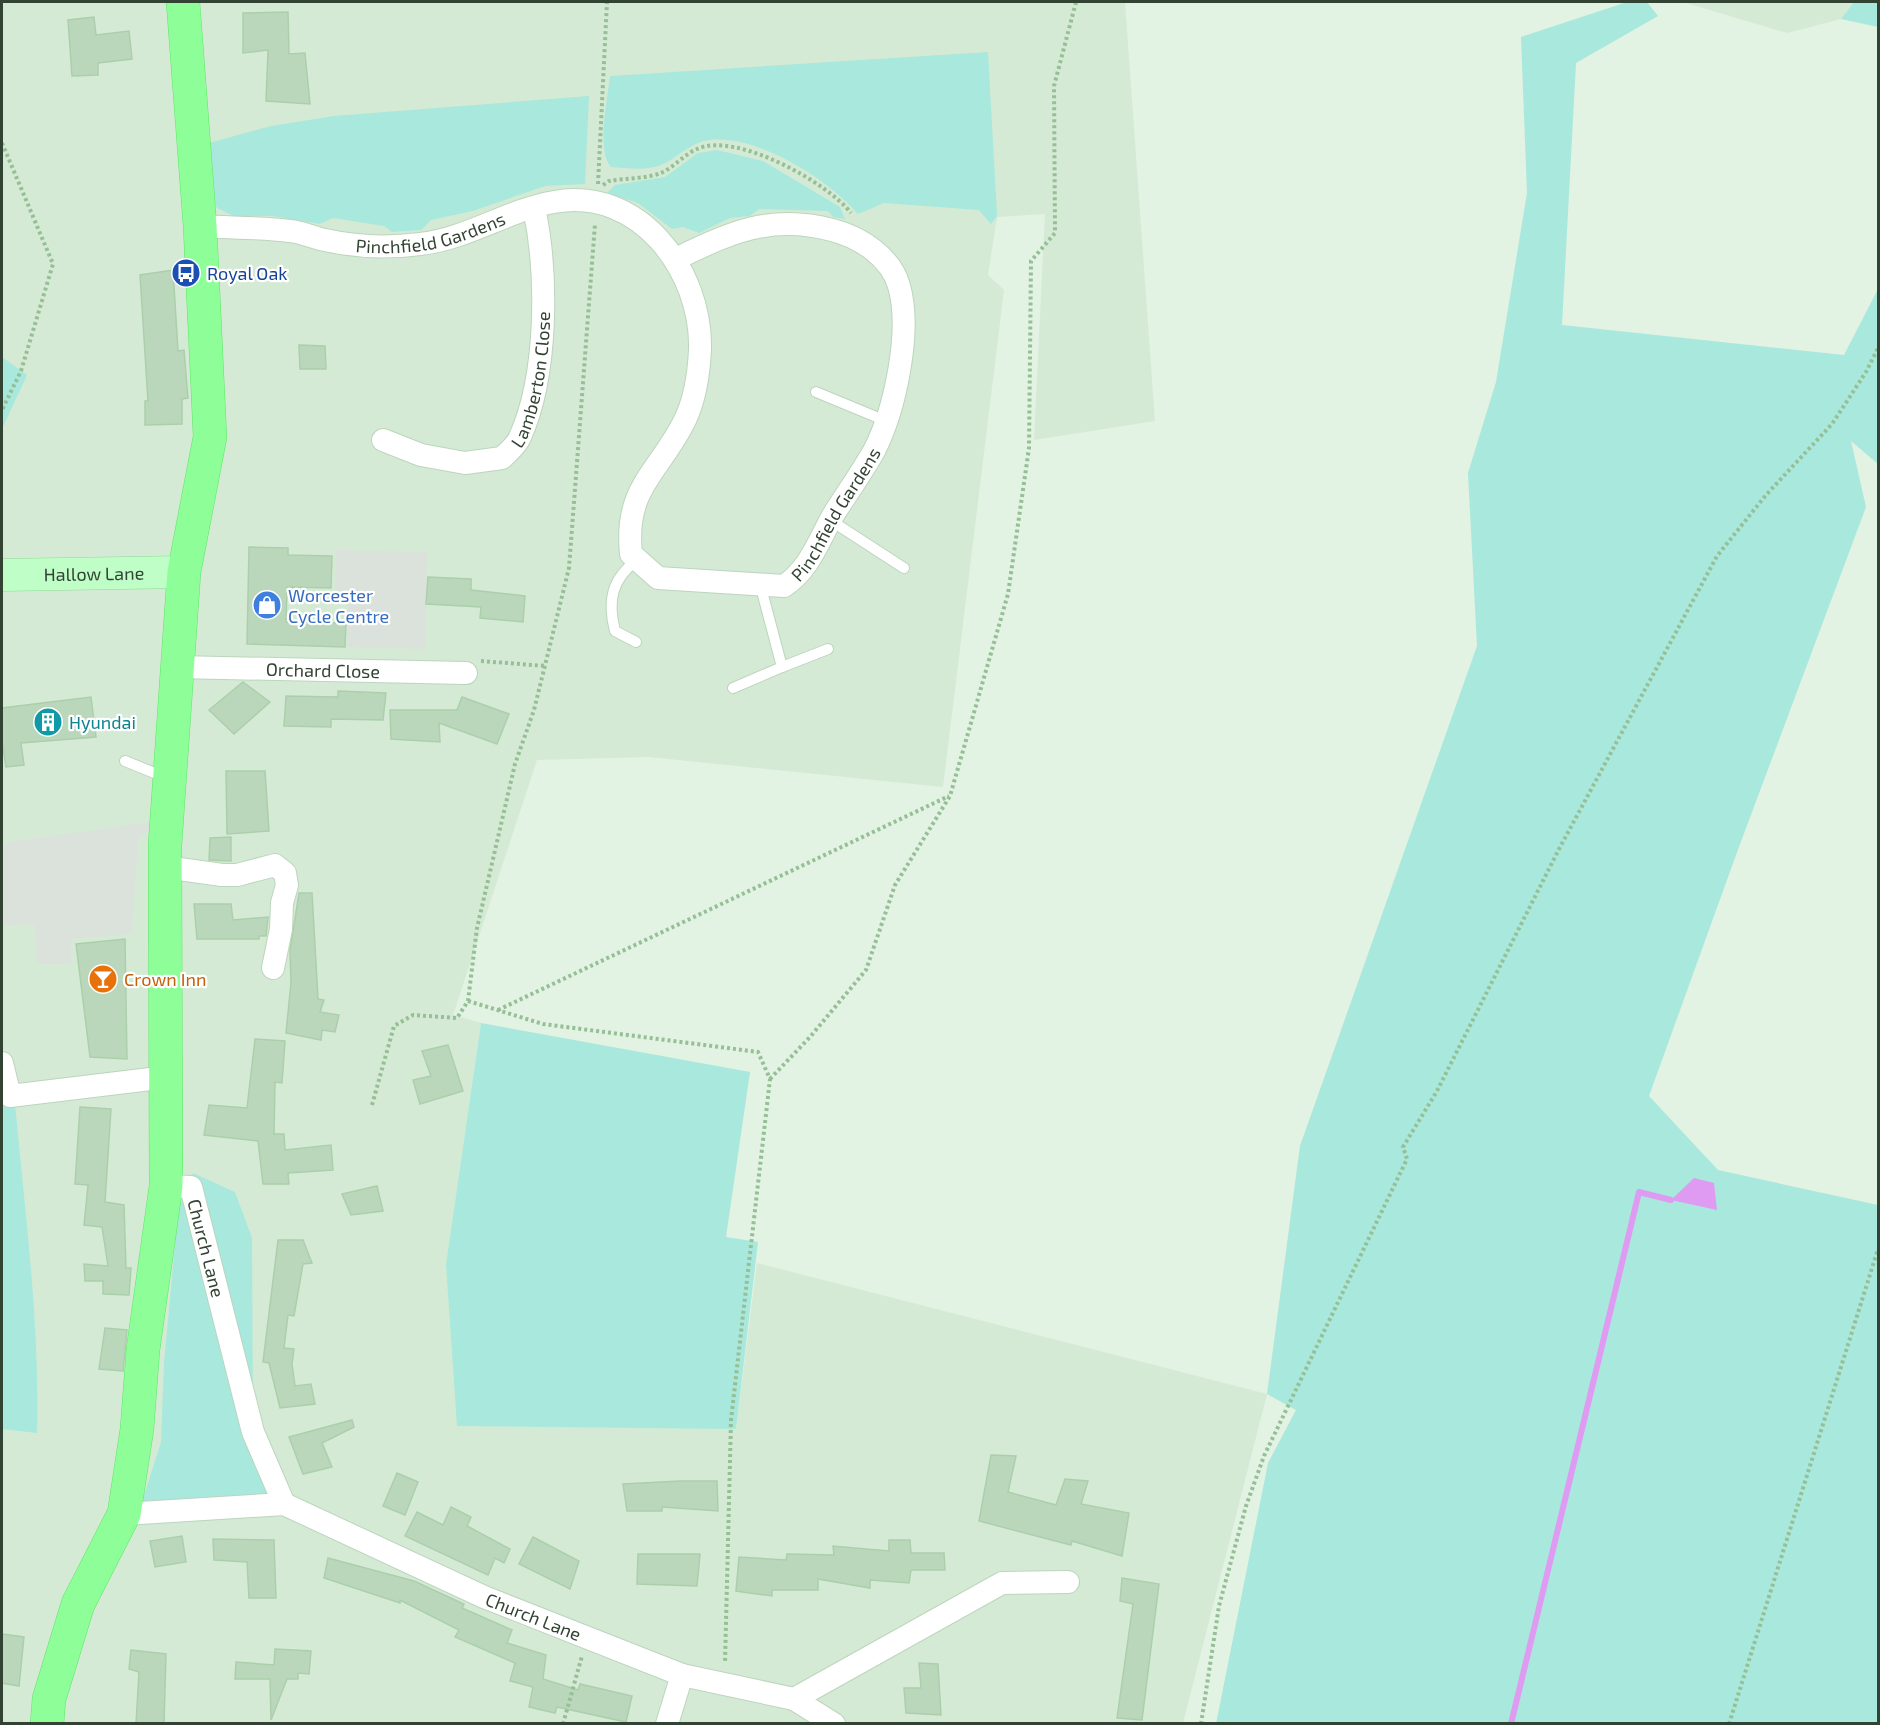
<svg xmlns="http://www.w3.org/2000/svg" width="1880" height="1725" font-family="'Exo 2',sans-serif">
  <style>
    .residential { fill: #d4ead5 }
    .green { fill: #a9e8dd }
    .parking { fill: #dbe2db }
    .water { fill: #df9bf2 }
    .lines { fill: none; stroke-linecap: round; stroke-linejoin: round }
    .stream { stroke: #df9bf2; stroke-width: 6 }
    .building { fill: #bbd7bb; stroke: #abcfab; stroke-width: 1.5 }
    .lane-casing { stroke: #bcd5bd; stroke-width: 12 }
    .street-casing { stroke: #bcd5bd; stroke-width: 24 }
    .secondary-casing { stroke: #92d799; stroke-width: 33 }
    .primary-casing { stroke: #5ce666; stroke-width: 34 }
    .path { stroke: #96bf96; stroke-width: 4; stroke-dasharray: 3 3; stroke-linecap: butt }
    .lane { stroke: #fff; stroke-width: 10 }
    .street { stroke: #fff; stroke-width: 22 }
    .secondary { stroke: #bfffc7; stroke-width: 32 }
    .primary { stroke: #8eff98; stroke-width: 33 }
    .labels { text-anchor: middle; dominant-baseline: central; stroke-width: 4.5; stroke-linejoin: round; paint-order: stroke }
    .street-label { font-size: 18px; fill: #334333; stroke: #fff }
    .transit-label { font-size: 18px; fill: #164399; stroke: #fff; text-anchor: start }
    .shop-label { font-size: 18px; fill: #366cbe; stroke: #fff; text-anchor: start }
    .culture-label { font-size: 18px; fill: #0d838f; stroke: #fff; text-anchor: start }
    .food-label { font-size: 18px; fill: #c56008; stroke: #fff; text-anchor: start }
  </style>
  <rect width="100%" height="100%" fill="#e2f2e3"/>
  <!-- residential -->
  <g class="residential">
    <polygon points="2,2 1125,2 1155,421 1034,440 1045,214 997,217 988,275 1004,290 943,787 649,757 537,760 453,1015 481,1023 446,1264 736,1429 757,1263 1267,1394 1183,1723 2,1724"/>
    <polygon points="1683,2 1854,2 1841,19 1787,33"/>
  </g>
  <!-- green -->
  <g class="green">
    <polygon points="1627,2 1647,2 1658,16 1576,63 1562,325 1844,355 1878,289 1878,464 1851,441 1866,507 1736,855 1649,1096 1718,1170 1878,1205 1878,1723 1216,1724 1268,1463 1296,1410 1267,1394 1300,1146 1477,646 1468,473 1496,382 1527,193 1521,37"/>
    <polygon points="1854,2 1878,2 1878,27 1841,19"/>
    <path d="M988,52l9,164 -6,8 -12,-14 -95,-7 -26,11c-31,-36 -100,-79 -148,-74 -20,2 -32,18 -49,25 -15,6 -35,3 -50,2 -15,-16 -3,-70 -1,-91z"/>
    <polygon points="589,96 585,184 545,186 473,211 431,220 421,230 392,232 384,226 333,218 320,224 272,216 234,216 217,208 213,198 209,143 271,126 334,116"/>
    <polygon points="717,150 763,161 840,207 845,219 833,217 828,211 759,209 750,216 730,218 699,233 683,227 672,229 638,203 607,193 615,185 665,177 698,153"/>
    <polygon points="2,357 27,375 2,429"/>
    <polygon points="481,1023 750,1072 726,1237 758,1242 736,1429 457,1426 446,1264"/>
    <path d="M15,1104c10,109 25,220 22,329l-35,-4v-322z"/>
    <polygon points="193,1173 235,1192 252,1238 253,1432 284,1504 141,1505 161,1442 164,1364 178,1210"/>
  </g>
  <!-- parking -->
  <g class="parking">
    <polygon points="336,550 427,552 425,649 347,647 348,603 335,602"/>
    <polygon points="166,820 138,838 132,934 71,939 71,964 37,964 34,924 2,926 2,843"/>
  </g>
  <!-- water -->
  <polygon class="water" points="1694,1178 1714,1183 1717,1210 1671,1200"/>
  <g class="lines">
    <!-- stream -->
    <polyline class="stream" points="1511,1724 1639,1192 1671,1200"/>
  </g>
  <!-- building -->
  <g class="building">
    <polygon points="288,12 289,54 305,53 310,104 266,101 268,50 243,53 243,13"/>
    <polygon points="94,17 96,35 129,31 132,59 98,63 98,75 72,76 68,20"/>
    <polygon points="173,270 178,351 184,350 188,398 182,399 182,424 145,425 145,401 148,401 140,275"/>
    <polygon points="299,345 325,346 326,369 300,369"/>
    <polygon points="249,547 288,548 288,555 332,556 331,588 287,587 286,622 346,623 345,647 247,644"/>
    <polygon points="428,577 471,579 471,590 525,596 523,622 480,618 481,607 426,604"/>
    <polygon points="243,682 270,702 234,734 209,710"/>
    <polygon points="338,691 386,693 383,720 331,719 331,727 284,726 286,696 338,697"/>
    <polygon points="91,697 96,737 21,743 24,765 6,767 2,742 2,708"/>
    <polygon points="462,697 509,714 497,744 439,723 440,742 391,739 390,710 457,710"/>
    <polygon points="226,771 265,771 269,831 227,834"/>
    <polygon points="231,837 231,861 209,860 210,838"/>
    <polygon points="299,893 312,893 318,999 324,1000 320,1012 339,1015 335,1032 322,1030 321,1040 286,1033 291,983 290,951"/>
    <polygon points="194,904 231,904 233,920 268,917 266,936 259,936 259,939 197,939"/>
    <polygon points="125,939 127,1059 90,1057 76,944"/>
    <polygon points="255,1039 285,1041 282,1083 275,1082 274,1134 284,1134 285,1150 331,1145 333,1170 288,1173 289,1184 263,1184 258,1141 204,1135 209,1105 247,1108"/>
    <polygon points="448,1045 463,1091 420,1104 413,1080 431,1076 422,1051"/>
    <polygon points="80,1107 111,1109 105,1202 124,1205 126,1268 131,1268 129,1295 103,1294 103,1281 85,1281 84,1264 108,1266 102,1227 84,1225 88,1185 75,1184"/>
    <polygon points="377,1186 383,1211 351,1215 342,1194"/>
    <polygon points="278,1240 303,1240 312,1263 303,1264 294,1316 288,1315 284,1348 294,1349 292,1364 295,1386 311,1384 315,1404 280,1408 269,1363 263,1362"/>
    <polygon points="105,1328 127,1330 123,1371 99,1369"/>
    <polygon points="352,1420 354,1427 322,1443 332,1467 303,1474 289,1437"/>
    <polygon points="991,1455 1016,1456 1008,1492 1056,1505 1065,1479 1088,1481 1081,1504 1129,1513 1122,1556 1072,1541 1071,1545 979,1521"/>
    <polygon points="397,1473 418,1482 405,1515 383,1506"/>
    <polygon points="680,1481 717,1481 718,1511 662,1507 662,1511 627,1511 623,1484"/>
    <polygon points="451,1507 471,1517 467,1526 510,1549 504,1563 495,1558 488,1575 405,1536 417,1512 443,1525"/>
    <polygon points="182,1536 186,1562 155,1567 150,1541"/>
    <polygon points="533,1537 579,1561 570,1589 519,1564"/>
    <polygon points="213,1539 274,1540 276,1598 249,1598 247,1562 214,1560"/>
    <polygon points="889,1540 910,1540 911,1553 944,1553 945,1570 911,1570 909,1583 870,1580 870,1588 818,1579 818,1590 772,1590 772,1596 736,1591 739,1557 786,1560 787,1554 834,1555 833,1546 889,1551"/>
    <polygon points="638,1554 700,1554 697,1586 637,1584"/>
    <polygon points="328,1558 414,1581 464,1604 462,1608 512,1630 507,1643 546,1655 543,1679 578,1690 580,1684 632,1696 626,1722 557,1707 555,1713 529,1707 533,1687 510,1681 515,1663 455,1637 459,1630 400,1600 400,1603 324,1578"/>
    <polygon points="1122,1578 1159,1584 1142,1720 1117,1718 1133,1604 1120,1601"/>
    <polygon points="2,1634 24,1637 19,1686 2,1683"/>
    <polygon points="275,1649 311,1651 309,1674 298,1673 298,1679 287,1679 271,1720 270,1679 235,1679 236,1662 274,1665"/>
    <polygon points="131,1650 166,1654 164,1724 136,1724 139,1672 129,1669"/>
    <polygon points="919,1663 938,1664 941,1715 906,1713 904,1688 921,1688"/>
  </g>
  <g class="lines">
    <!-- lane casing -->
    <g class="lane-casing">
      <g id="lane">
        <polyline points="816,392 886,421"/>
        <polyline points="830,520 904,568"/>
        <path d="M636,642l-21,-11c-8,-31 -3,-52 22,-71"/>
        <polyline points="782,667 828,649"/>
        <polyline points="733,688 782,667 760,584"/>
        <polyline points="125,761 157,774 167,774"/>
      </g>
    </g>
    <!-- street casing -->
    <g class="street-casing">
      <g id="street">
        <path id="s1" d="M200,226c29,2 61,1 90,5 12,1 24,7 35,9 31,7 64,8 95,4 47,-5 88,-34 134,-42 85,-16 148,69 146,147 -1,23 -5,50 -15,71 -26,53 -61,67 -54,134l27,24 126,8c27,-18 35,-47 51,-74 13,-20 27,-40 39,-61 21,-41 38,-120 25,-165 -8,-29 -39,-49 -67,-56 -60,-16 -103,2 -156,29"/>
        <path id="s2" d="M383,440l38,15 44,8 37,-5c6,-6 15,-13 18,-21 28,-62 28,-164 14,-229"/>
        <path id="s3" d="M177,667l289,6"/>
        <polyline points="165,867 222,875 237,875 275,865 285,873 287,885 282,903 281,929 273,968"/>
        <polyline points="2,1063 10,1096 167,1077"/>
        <path id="s4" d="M166,1186l25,1 62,245 31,72"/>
        <path id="s5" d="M124,1514l160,-10 200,93 198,78 112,24 208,-116 66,-1"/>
        <polyline points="794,1699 834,1724"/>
        <polyline points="667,1724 682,1675"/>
      </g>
    </g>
    <!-- secondary casing -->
    <g class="secondary-casing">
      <g id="secondary">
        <path id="s6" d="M2,575l182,-3"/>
      </g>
    </g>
    <!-- primary casing -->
    <g class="primary-casing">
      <polyline id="primary" points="47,1724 49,1699 78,1604 124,1514 137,1429 143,1350 166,1186 165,845 184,572 210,437 200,226 183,2"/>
    </g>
    <!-- path -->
    <g class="path">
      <polyline points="2,143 53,264 21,371 2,410"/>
      <polyline points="598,184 607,2"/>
      <path d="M603,185l6,-4c16,-3 39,-2 54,-9 12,-6 22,-18 34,-23 39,-18 131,34 154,64"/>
      <polyline points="481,661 546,666"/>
      <polyline points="468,1001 543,1024 758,1052 770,1079 731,1420 725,1663"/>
      <polyline points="498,1010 949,796"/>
      <polyline points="770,1079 810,1037 866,970 895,885 950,796 1008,594 1029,448 1031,261 1055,233 1054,86 1076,2"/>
      <polyline points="372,1105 394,1026 413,1015 457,1018 468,1001 477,928 515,764 534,710 569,568 595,224"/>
      <polyline points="563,1724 582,1656"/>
      <polyline points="1201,1724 1219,1606 1246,1506 1264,1456 1407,1159 1403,1147 1437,1091 1559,849 1717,556 1766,495 1832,424 1866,372 1878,348"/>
      <polyline points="1729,1724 1878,1249"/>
    </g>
    <!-- lane -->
    <use href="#lane" class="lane"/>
    <!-- street -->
    <use href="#street" class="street"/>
    <!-- secondary -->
    <use href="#secondary" class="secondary"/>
    <!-- primary -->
    <use href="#primary" class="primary"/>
  </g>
  <!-- icons -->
  <defs>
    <g id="bus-disc" transform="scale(1.5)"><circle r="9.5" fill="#1a4fb4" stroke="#fff"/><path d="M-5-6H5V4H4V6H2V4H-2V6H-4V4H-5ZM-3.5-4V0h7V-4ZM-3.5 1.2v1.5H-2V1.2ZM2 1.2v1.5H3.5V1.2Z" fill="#fff"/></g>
    <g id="shop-disc" transform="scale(1.5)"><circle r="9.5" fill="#3f7fe0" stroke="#fff"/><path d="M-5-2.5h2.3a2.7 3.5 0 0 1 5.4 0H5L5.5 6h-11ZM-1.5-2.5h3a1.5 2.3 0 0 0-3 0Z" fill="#fff"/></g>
    <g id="building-disc" transform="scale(1.5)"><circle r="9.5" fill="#0f9aa8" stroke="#fff"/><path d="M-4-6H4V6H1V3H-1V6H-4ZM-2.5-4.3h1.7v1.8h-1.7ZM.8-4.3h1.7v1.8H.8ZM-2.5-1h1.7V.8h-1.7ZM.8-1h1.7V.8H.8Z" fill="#fff"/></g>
    <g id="bar-disc" transform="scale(1.5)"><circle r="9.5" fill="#e8710a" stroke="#fff"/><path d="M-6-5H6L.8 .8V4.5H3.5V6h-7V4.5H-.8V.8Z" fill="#fff"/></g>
  </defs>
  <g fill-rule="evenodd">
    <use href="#bus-disc" x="186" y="273"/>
    <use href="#shop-disc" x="267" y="605"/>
    <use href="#building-disc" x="48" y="722"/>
    <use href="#bar-disc" x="103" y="979"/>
  </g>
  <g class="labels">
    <!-- street labels -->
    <g class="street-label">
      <text stroke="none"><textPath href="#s1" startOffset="234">Pinchfield Gardens</textPath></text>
      <text stroke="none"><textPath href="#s2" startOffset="210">Lamberton Close</textPath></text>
      <text stroke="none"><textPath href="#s1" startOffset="1072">Pinchfield Gardens</textPath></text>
      <text stroke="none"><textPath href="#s6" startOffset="92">Hallow Lane</textPath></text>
      <text stroke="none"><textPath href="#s3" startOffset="146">Orchard Close</textPath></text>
      <text stroke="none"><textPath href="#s4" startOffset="88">Church Lane</textPath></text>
      <text stroke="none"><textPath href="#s5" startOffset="434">Church Lane</textPath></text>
    </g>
    <!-- transit labels -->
    <g class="transit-label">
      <text x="207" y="273">Royal Oak</text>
    </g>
    <!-- shop labels -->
    <g class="shop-label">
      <text x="288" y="595">Worcester<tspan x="288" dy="21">Cycle Centre</tspan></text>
    </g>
    <!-- culture labels -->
    <g class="culture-label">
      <text x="69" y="722">Hyundai</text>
    </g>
    <!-- food labels -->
    <g class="food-label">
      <text x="124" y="979">Crown Inn</text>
    </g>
  </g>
  <!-- border -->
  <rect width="1880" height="1725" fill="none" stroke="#334333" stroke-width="6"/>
</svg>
